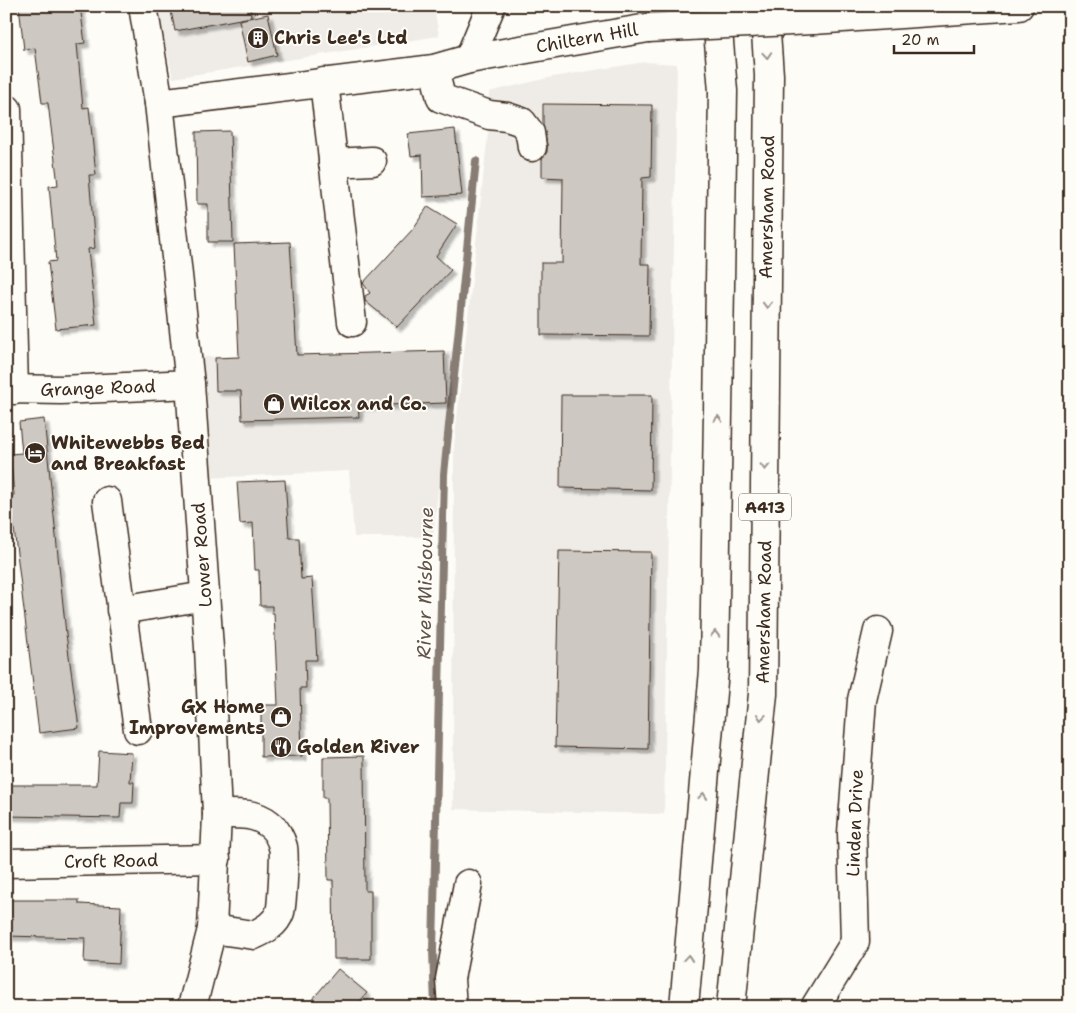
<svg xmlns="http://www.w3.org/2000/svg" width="1076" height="1013" font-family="'Shantell Sans',sans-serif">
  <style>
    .built { fill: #efece7 }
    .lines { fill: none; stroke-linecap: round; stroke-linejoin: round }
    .stream { stroke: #887d74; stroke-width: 8 }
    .building { fill: #cdc8c2; stroke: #3b2a1e; filter: url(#shadow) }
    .minor-casing { stroke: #3b2a1e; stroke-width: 31 }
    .highway-casing { stroke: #3b2a1e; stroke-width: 31 }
    .minor { stroke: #fdfcf7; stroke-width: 28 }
    .highway { stroke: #fdfcf7; stroke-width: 28 }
    .minor-bridge-casing { stroke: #3b2a1e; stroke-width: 31; stroke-linecap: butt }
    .minor-bridge { stroke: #fdfcf7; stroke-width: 28 }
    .oneway { stroke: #9c938a }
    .labels { text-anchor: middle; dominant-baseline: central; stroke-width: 4; stroke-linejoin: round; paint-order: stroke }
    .shield { fill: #fdfcf7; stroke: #75695f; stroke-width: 1 }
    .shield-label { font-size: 16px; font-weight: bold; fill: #3b2a1e }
    .poi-label { font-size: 18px; font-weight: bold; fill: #3b2a1e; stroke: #fdfcf7; text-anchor: start }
    .street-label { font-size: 18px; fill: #3b2a1e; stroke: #fdfcf7 }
    .water-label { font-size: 19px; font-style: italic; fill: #615349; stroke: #fdfcf7 }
  </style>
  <defs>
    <filter id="shadow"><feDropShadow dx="4.5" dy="4.5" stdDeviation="1" flood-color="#0004"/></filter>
  </defs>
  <rect width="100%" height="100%" fill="#fdfcf7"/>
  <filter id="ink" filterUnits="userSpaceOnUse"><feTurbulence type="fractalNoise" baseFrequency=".02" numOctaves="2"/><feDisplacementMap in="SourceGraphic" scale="10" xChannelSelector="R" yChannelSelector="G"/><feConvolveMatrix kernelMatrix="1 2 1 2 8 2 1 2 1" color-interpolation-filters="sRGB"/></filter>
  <g filter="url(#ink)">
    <!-- built -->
    <g class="built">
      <polygon points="157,6 434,6 439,36 173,78"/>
      <polygon points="645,62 677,64 664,814 453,809 454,446 488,133 489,92 552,77"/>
      <polygon points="453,351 433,537 354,537 349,471 207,478 199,357"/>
    </g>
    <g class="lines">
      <!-- stream -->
      <polyline class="stream" points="435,1007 433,950 444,474 476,161"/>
    </g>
    <!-- building -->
    <g class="building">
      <polygon points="19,6 80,6 85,43 77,44 83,108 89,107 96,175 89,175 95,248 88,249 96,325 56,329 48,262 56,261 49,186 58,185 48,103 42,103 35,48 24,50"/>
      <polygon points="170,6 250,6 251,17 175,31"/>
      <polygon points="268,14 277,55 248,62 239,20"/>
      <polygon points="543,104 652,105 651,177 642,178 641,264 650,264 649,336 541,335 541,263 562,263 563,178 542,177 542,159 547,152 547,145 543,124"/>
      <polygon points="455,129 462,195 423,197 422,155 411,156 408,134"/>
      <polygon points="230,131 233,242 208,242 208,204 197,204 196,132"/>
      <polygon points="428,206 457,224 436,256 451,270 397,327 365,301 365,296 370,293 363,283 413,229"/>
      <polygon points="290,242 297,355 444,351 446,403 358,406 359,417 242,420 241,391 216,391 215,358 239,357 234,244"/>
      <polygon points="561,395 652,395 651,490 560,488"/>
      <polygon points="44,419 66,634 79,728 39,733 10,496 14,495 10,454 22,453 19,422"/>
      <polygon points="285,480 289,538 299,538 301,579 312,578 317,660 305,660 306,688 300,688 302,756 261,757 261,705 278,705 274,613 272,613 272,606 260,606 259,570 255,570 253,523 240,524 237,482"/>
      <polygon points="559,551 651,552 648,749 555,747"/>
      <polygon points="99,751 132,753 130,782 134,782 133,803 121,803 120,818 6,816 6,785 97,785"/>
      <polygon points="364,756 365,891 371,891 371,959 334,959 333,880 328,880 327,798 323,798 323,757"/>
      <polygon points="6,900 79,900 79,904 121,906 119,964 84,962 85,938 6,936"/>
      <polygon points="338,969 367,993 355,1007 306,1007"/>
    </g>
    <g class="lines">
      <!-- minor casing -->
      <g class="minor-casing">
        <g id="minor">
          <polyline points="143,6 159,103 190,384 209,648 217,814 212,929 192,1007"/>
          <polyline points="813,20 1019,6"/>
          <polyline points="469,59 491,6"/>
          <polyline points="434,69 441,98 489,115 507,117 522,122 530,133 532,147"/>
          <polyline points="324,82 352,322"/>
          <polyline points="159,103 434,69 469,59 648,28"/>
          <polyline points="7,109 14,390"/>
          <polyline points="333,163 372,161"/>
          <polyline points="6,389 61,390 190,384"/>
          <polyline points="107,501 138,730"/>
          <polyline points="121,610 205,596"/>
          <polyline points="6,863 216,859"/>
          <path d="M212,929l42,6c11,-5 22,-11 26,-23 2,-6 5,-58 3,-65 -2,-8 -7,-18 -14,-23 -14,-12 -34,-10 -52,-10"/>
          <polyline points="452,1007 450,979 468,884"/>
          <polyline points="815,1007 855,942 852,833 862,700 878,631"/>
        </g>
      </g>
      <!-- highway casing -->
      <g class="highway-casing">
        <g id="highway">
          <polyline points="684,1007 714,670 723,91 716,6"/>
          <polyline points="731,1007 763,694 769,75 764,6"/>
        </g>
      </g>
      <!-- minor -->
      <use href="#minor" class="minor"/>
      <!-- highway -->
      <use href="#highway" class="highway"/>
      <!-- minor-bridge casing -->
      <g class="minor-bridge-casing">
        <polyline id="minor-bridge" points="648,28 813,20"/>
      </g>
      <!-- minor-bridge -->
      <use href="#minor-bridge" class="minor-bridge"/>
    </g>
    <!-- one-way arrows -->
    <defs><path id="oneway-chevron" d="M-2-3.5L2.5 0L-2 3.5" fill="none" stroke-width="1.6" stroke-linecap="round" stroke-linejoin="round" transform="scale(1.25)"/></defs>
    <g class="oneway">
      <use href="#oneway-chevron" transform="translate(767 55) rotate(86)"/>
      <use href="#oneway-chevron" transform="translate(767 305) rotate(91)"/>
      <use href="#oneway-chevron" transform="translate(718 419) rotate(-89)"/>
      <use href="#oneway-chevron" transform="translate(765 467) rotate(91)"/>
      <use href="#oneway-chevron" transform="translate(715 634) rotate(-89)"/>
      <use href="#oneway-chevron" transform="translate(761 717) rotate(96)"/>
      <use href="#oneway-chevron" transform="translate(703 796) rotate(-85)"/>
      <use href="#oneway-chevron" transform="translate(688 958) rotate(-85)"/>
    </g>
  </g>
  <!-- icons -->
  <defs>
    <g id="building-disc" transform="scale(1.125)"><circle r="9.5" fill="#3b2a1e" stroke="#fdfcf7"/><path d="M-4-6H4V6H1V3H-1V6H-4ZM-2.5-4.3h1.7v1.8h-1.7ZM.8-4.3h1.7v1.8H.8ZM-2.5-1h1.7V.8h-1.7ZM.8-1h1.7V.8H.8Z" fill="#fff"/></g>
    <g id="shop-disc" transform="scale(1.125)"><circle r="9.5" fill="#3b2a1e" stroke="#fdfcf7"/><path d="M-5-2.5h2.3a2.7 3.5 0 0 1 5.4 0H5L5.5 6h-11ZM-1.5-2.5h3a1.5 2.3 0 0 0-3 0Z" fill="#fff"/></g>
    <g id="hotel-disc" transform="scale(1.125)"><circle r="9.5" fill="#3b2a1e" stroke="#fdfcf7"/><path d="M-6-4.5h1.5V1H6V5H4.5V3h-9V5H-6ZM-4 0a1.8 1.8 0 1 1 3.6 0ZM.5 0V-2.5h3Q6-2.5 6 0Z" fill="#fff"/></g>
    <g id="restaurant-disc" transform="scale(1.125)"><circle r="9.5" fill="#3b2a1e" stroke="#fdfcf7"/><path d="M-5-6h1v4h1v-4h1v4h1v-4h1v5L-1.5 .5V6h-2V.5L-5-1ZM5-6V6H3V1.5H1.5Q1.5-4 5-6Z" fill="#fff"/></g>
  </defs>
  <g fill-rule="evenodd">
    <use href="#building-disc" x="258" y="38"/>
    <use href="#shop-disc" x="274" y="404"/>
    <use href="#hotel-disc" x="35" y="453"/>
    <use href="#shop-disc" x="281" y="717"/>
    <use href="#restaurant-disc" x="281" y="747"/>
  </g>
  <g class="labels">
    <!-- shield labels -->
    <rect class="shield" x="739" y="493.5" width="52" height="27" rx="4"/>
    <g class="shield-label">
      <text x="765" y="507">A413</text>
    </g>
    <!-- poi labels -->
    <g class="poi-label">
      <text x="274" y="38">Chris Lee's Ltd</text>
      <text x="290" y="404">Wilcox and Co.</text>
      <text x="51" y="443">Whitewebbs Bed<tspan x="51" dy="21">and Breakfast</tspan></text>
      <text x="265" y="707" text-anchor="end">GX Home<tspan x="265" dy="21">Improvements</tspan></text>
      <text x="297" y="747">Golden River</text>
    </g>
    <!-- street labels -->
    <g class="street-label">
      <text transform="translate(587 38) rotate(-10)">Chiltern Hill</text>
      <text transform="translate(767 207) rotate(-89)">Amersham Road</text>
      <text transform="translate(98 388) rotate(-2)">Grange Road</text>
      <text transform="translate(202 555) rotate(-94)">Lower Road</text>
      <text transform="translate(764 612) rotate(-89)">Amersham Road</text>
      <text transform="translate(855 823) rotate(-88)">Linden Drive</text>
      <text transform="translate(111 861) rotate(-1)">Croft Road</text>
    </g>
    <!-- water labels -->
    <g class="water-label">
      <text transform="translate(425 583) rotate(-89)">River Misbourne</text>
    </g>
  </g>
  <!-- margin -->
  <rect width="1076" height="1013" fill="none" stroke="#fdfcf7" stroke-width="25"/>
  <rect x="12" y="12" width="1051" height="988" fill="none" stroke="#3b2a1e" stroke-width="2" filter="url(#ink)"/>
  <!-- scale -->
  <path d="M894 45v8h80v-8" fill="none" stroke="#3b2a1e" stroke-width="2.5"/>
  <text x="901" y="45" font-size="15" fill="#3b2a1e" stroke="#fdfcf7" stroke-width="4" paint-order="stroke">20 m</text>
</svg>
